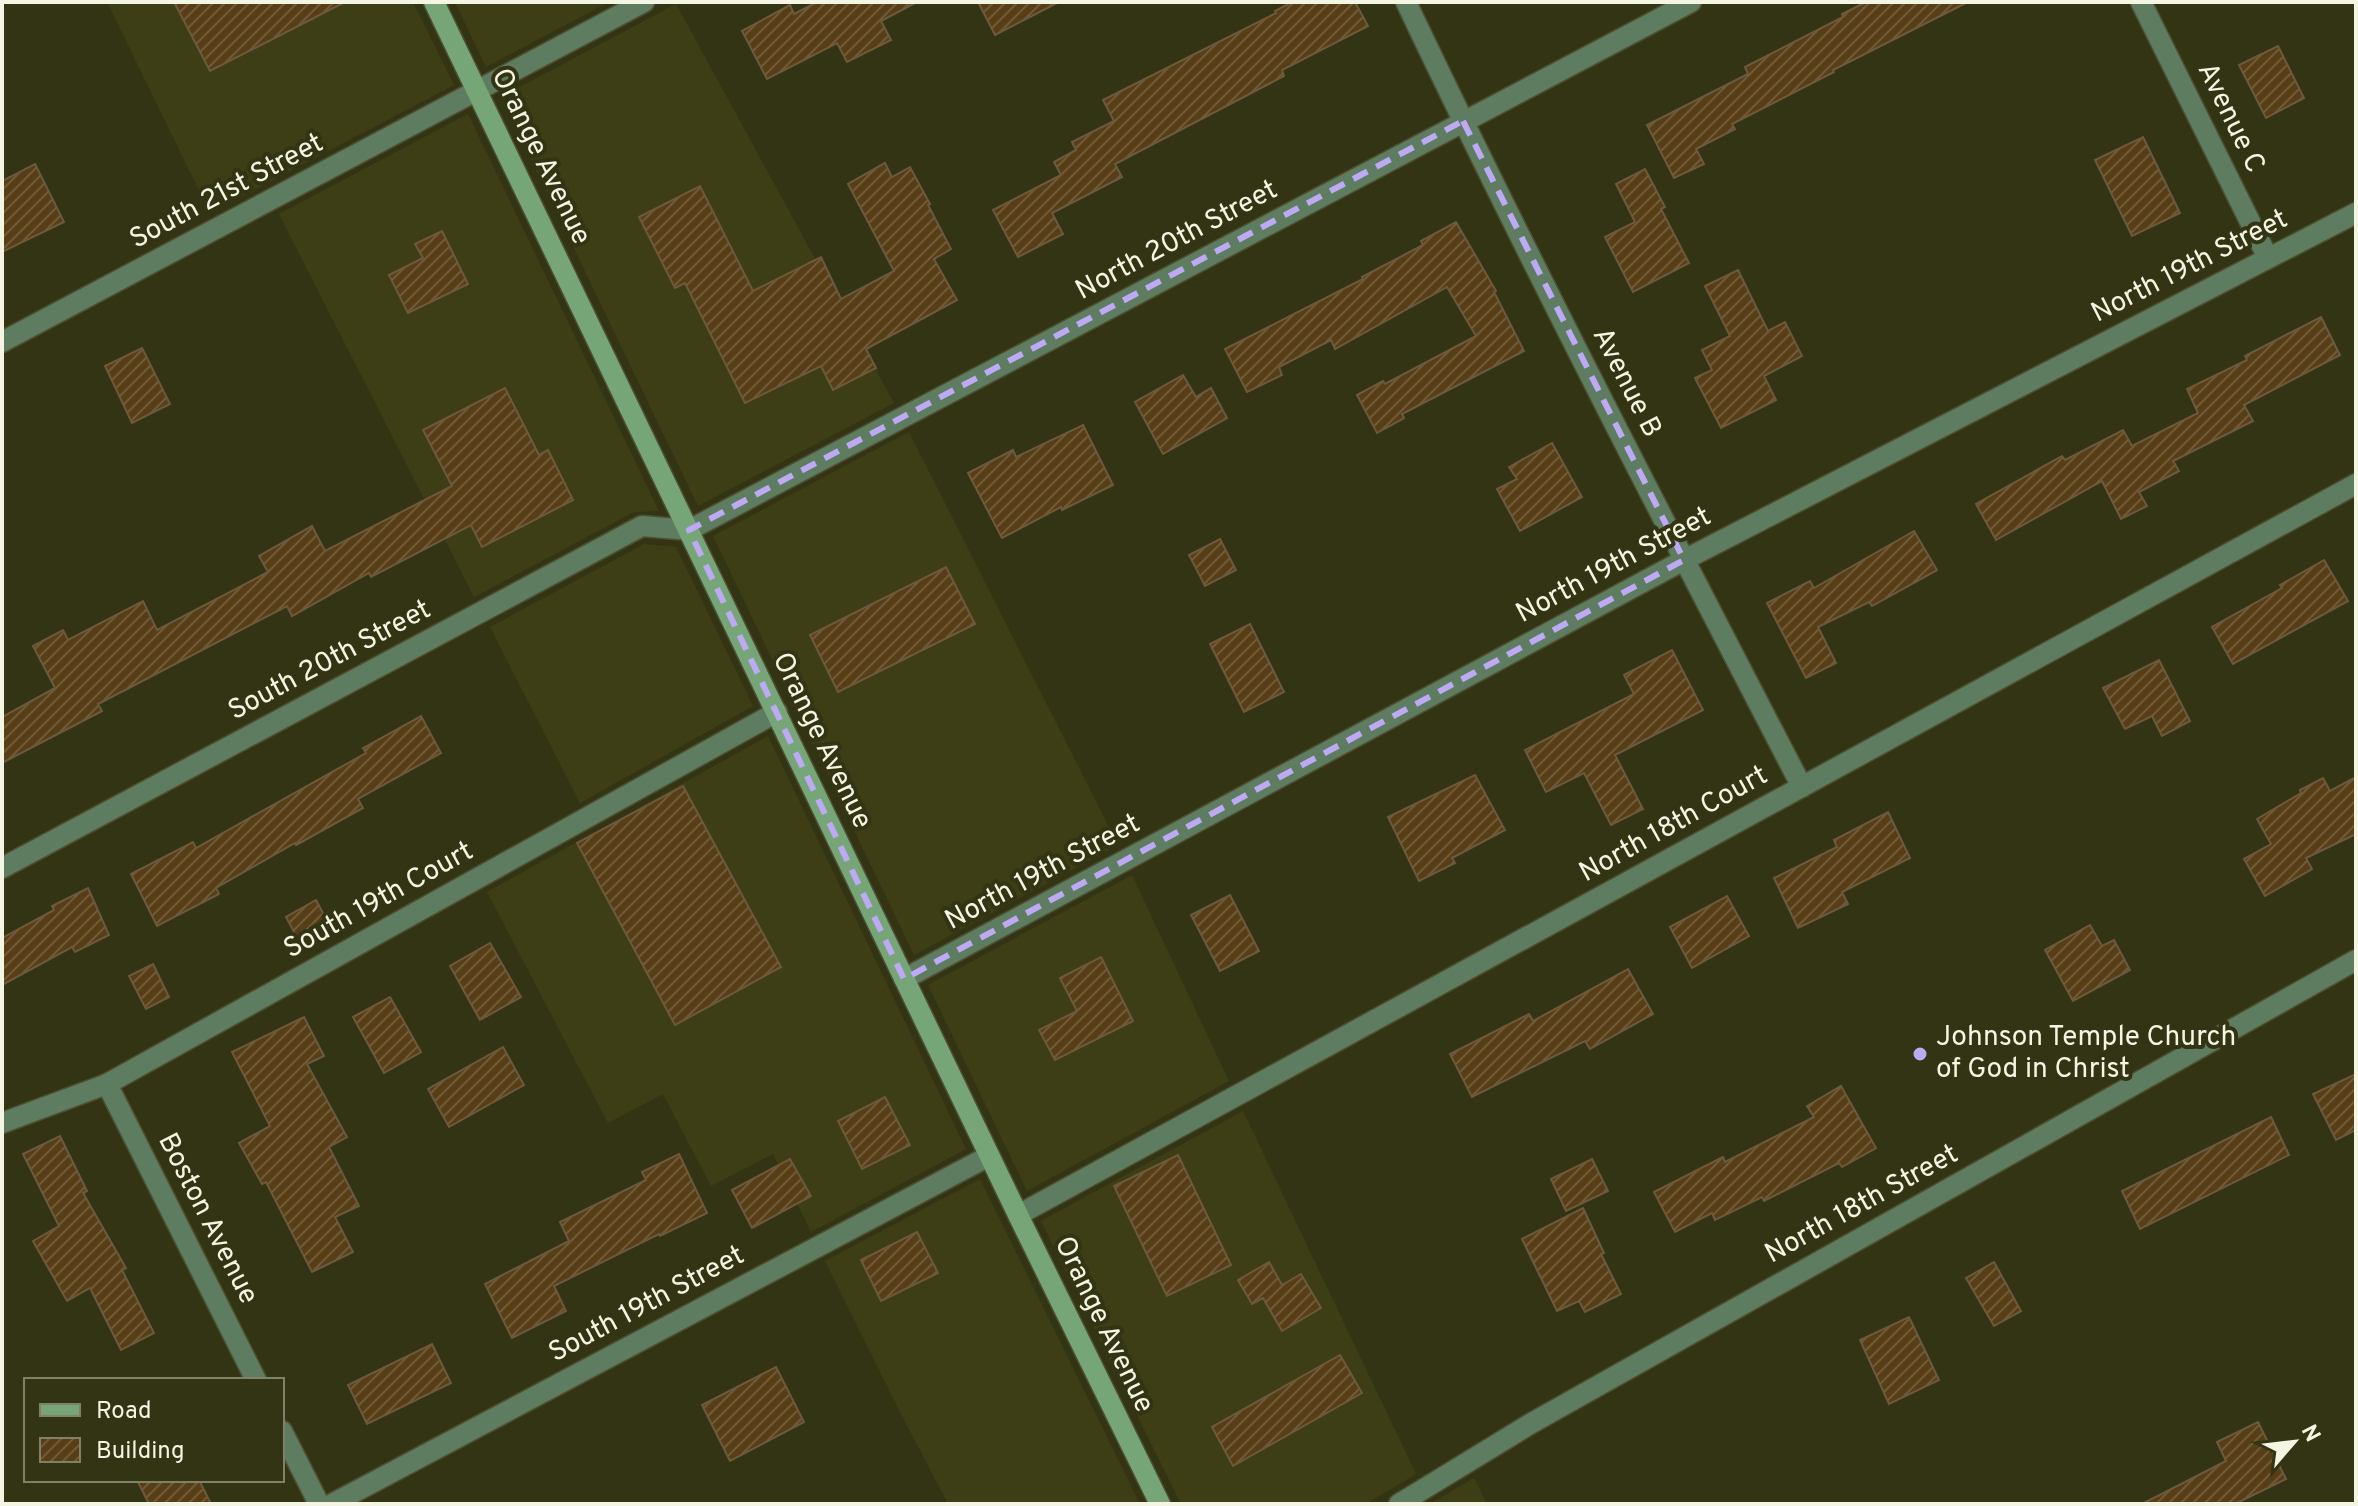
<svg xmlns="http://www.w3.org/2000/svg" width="2358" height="1506" font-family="Overpass,sans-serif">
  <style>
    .built { fill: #3e3e16 }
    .building { fill: url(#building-hatch); stroke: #6d593d; stroke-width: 2 }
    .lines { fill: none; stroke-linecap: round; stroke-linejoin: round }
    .street-casing { stroke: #4e4f31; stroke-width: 23 }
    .secondary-casing { stroke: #4e4f31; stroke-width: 23 }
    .street { stroke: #5e7c5f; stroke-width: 20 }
    .secondary { stroke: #76a677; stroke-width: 20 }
    .marked { fill: none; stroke: #bea9f5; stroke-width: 6; stroke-dasharray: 16 10; stroke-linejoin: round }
    .poi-dot { fill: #bea9f5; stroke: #333414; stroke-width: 3 }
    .labels { text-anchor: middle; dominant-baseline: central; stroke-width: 8; stroke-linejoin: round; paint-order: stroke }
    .street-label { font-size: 28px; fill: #f4f5e2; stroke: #333414 }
    .poi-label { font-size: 28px; fill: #f4f5e2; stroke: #333414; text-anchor: start }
  </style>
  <defs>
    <pattern id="building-hatch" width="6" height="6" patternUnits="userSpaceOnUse" patternTransform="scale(2)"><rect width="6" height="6" fill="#583e16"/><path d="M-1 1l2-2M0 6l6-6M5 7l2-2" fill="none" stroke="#715a38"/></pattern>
  </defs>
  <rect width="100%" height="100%" fill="#333414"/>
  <!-- built -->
  <g class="built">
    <polygon points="107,2 413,2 454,85 210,213"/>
    <polygon points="455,2 609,2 486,67"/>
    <polygon points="676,4 894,403 698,506 501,97"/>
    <polygon points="468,114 659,511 634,512 474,597 279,214"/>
    <polygon points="909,432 1118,845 914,955 713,536"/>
    <polygon points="644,544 676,547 753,706 580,803 490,627"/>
    <polygon points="768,736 966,1149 811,1232 773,1154 711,1186 663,1094 608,1123 487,892"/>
    <polygon points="1132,875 1229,1081 1027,1191 928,985"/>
    <polygon points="1243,1111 1416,1474 1366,1504 1181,1504 1041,1221"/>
    <polygon points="980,1179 1140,1504 948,1504 901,1414 825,1261"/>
    <polygon points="1474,1478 1487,1504 1430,1504"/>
  </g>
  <!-- building -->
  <g class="building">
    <polygon points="174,2 345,2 210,71"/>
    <polygon points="817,2 917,2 881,21 891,40 847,62 837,43 767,79 742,31 790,5 794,14"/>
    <polygon points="978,2 1059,2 995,35"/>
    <polygon points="1292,2 1355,2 1368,26 1282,70 1284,76 1115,164 1122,177 1052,213 1063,234 1018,257 993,210 1061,175 1054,162 1076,150 1072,142 1114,121 1103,100 1276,13 1275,11"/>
    <polygon points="1866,2 1968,2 1833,70 1834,72 1732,124 1735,129 1696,149 1704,164 1674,178 1647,125 1748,74 1745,67 1843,17 1842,14"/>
    <polygon points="2278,46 2304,98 2266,118 2239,65"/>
    <polygon points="2143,137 2180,213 2132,236 2095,160"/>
    <polygon points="885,163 892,177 910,167 930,204 928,205 951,249 934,259 957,300 866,349 876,368 833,390 821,366 745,403 685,283 675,288 639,217 700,186 753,291 821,257 841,299 894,271 848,184"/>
    <polygon points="35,164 64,222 2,252 2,181"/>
    <polygon points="1645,169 1665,207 1661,209 1689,263 1633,292 1605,237 1635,222 1616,184"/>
    <polygon points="1456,222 1496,291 1494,292 1524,351 1402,414 1404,418 1377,433 1357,395 1383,381 1385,384 1476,336 1447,287 1335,349 1331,340 1279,367 1282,375 1247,392 1225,349 1363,279 1362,277 1423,245 1421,241"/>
    <polygon points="442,231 468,284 408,313 389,275 423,258 415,244"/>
    <polygon points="1738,270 1768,331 1785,322 1802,356 1764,376 1776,400 1721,428 1695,378 1712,370 1702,350 1730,336 1705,286"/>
    <polygon points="2321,317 2340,355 2244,405 2253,421 2173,461 2179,471 2139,492 2147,506 2121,519 2102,481 1996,540 1976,504 2062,456 2065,460 2123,430 2132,446 2198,413 2187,389 2247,360 2245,356"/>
    <polygon points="142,348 170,404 132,423 105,366"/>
    <polygon points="1183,375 1196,397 1211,388 1227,418 1163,454 1135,402"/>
    <polygon points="505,388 539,455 548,450 573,500 482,547 471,525 371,577 369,573 292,616 287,606 98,704 102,711 2,763 2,717 55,688 33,646 63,630 68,640 143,601 157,630 268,572 259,556 312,526 325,551 452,486 423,430"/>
    <polygon points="1083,425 1113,485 1062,510 1061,507 1002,538 968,473 1013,450 1016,457"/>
    <polygon points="1552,443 1582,497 1520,531 1497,489 1517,479 1509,467"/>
    <polygon points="1914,531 1937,570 1872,606 1869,602 1818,627 1836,663 1806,678 1767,603 1810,581 1814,588"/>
    <polygon points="1220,539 1236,570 1205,586 1189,555"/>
    <polygon points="2324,560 2348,601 2233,664 2212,627 2282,588 2280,585"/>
    <polygon points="946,567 975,624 838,692 810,635"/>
    <polygon points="1250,624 1284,692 1244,712 1210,644"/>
    <polygon points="1672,650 1703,710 1615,755 1643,809 1611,825 1584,773 1546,792 1525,750 1634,694 1624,675"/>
    <polygon points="2159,660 2190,721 2162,736 2152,716 2125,729 2103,688"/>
    <polygon points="421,716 441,753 358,799 363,808 296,845 295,843 216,888 219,894 157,926 131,874 193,842 196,848 366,753 363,748"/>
    <polygon points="1475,775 1505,830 1452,858 1455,863 1419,881 1388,817"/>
    <polygon points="2356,777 2356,834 2306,858 2312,869 2265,896 2244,859 2271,844 2257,819 2301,793 2300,790 2323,778 2330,791"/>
    <polygon points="683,786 781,967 675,1025 577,843"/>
    <polygon points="1888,812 1910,858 1842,892 1848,904 1798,928 1774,878 1837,847 1834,840"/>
    <polygon points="88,888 109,935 75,952 72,947 2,985 2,938 54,910 52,906"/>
    <polygon points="1230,895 1259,951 1220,971 1191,915"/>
    <polygon points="1727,896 1749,936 1692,968 1670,927"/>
    <polygon points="316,900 331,928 301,945 286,917"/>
    <polygon points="2090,925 2102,946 2114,940 2130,970 2073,1001 2045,950"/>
    <polygon points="490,943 521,997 480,1020 450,966"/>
    <polygon points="1101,957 1133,1021 1055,1060 1039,1030 1077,1011 1060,978"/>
    <polygon points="153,964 169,997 146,1009 129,976"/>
    <polygon points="1628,969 1653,1014 1590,1049 1585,1041 1472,1097 1450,1054 1529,1014 1533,1021"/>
    <polygon points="390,997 421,1052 384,1073 353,1017"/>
    <polygon points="304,1017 324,1056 307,1064 347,1137 329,1147 359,1206 335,1217 353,1252 312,1272 266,1182 262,1184 239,1143 270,1126 232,1052"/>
    <polygon points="503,1047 524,1085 449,1127 428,1089"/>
    <polygon points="2356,1074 2356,1130 2336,1140 2313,1094"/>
    <polygon points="1841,1086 1876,1148 1842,1167 1839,1163 1764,1201 1762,1197 1715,1220 1712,1213 1675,1232 1654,1192 1723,1157 1725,1162 1814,1117 1807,1106"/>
    <polygon points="885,1097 910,1145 862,1169 838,1121"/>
    <polygon points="2271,1117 2289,1155 2140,1229 2122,1191"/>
    <polygon points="60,1136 87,1191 83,1193 126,1268 122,1270 154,1333 121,1350 90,1288 67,1301 33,1241 59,1226 23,1154"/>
    <polygon points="679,1154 707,1213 660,1236 659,1234 554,1286 566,1311 512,1338 485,1284 569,1241 560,1222 646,1180 642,1172"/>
    <polygon points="1178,1155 1231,1265 1167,1296 1114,1186"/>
    <polygon points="790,1159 811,1196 752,1228 732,1190"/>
    <polygon points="1592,1159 1608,1191 1566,1211 1551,1179"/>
    <polygon points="1583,1208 1604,1253 1601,1254 1621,1294 1585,1312 1579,1301 1557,1311 1522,1239"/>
    <polygon points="917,1232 938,1273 881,1301 861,1260"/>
    <polygon points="1269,1262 1282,1285 1301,1274 1321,1308 1282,1331 1263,1298 1252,1304 1238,1280"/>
    <polygon points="1994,1262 2021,1311 1994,1326 1966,1278"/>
    <polygon points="1909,1317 1939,1380 1889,1404 1860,1340"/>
    <polygon points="432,1344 451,1383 367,1424 348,1385"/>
    <polygon points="1340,1355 1362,1393 1233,1466 1212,1427"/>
    <polygon points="776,1367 804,1422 730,1461 702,1405"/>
    <polygon points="2258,1422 2286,1479 2235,1504 2142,1504 2226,1461 2217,1442"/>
    <polygon points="137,1480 199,1480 211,1504 149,1504"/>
  </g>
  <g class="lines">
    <!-- street casing -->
    <g class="street-casing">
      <g id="street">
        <path d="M1406,2c126,265 261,525 396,785"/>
        <polyline points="2141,2 2268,258"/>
        <polyline points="2,342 644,2"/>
        <polyline points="2,868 642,526 689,530 1691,2"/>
        <polyline points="904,979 1684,560 2356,213"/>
        <polyline points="107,1084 256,1380"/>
        <polyline points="2,1123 107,1084 777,712"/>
        <polyline points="1018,1215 2356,484"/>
        <polyline points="282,1431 319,1504"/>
        <polyline points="332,1504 989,1156"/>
        <polyline points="1399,1504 1530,1424 2356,960"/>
      </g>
    </g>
    <!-- secondary casing -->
    <g class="secondary-casing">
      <polyline id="secondary" points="434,2 1018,1215 1160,1504"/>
    </g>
    <!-- street -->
    <use href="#street" class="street"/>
    <!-- secondary -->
    <use href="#secondary" class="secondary"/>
  </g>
  <!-- marked area -->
  <path class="marked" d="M1463,121l221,439 -780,419 -215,-449z"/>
  <!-- markers -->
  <circle class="poi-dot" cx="1920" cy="1054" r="8"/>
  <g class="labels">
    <!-- street labels -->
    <g class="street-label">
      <text transform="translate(2230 118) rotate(64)">Avenue C</text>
      <text transform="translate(540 157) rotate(64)">Orange Avenue</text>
      <text transform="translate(227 192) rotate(-28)">South 21st Street</text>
      <text transform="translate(1177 241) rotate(-28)">North 20th Street</text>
      <text transform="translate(2190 267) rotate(-27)">North 19th Street</text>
      <text transform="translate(1626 383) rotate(63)">Avenue B</text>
      <text transform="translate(1614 566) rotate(-28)">North 19th Street</text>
      <text transform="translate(330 661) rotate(-28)">South 20th Street</text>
      <text transform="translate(821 741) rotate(64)">Orange Avenue</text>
      <text transform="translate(1674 825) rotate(-29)">North 18th Court</text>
      <text transform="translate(1043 873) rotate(-28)">North 19th Street</text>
      <text transform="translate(379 901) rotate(-29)">South 19th Court</text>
      <text transform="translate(1862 1205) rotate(-29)">North 18th Street</text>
      <text transform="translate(207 1219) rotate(63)">Boston Avenue</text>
      <text transform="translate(647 1305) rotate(-28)">South 19th Street</text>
      <text transform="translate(1103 1325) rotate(64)">Orange Avenue</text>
    </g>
    <!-- poi labels -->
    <g class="poi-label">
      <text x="1936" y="1038">Johnson Temple Church<tspan x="1936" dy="32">of God in Christ</tspan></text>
    </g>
  </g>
  <!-- border -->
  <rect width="2358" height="1506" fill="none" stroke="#f4f5e2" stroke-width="8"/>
  <!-- legend -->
  <rect x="24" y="1378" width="260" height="104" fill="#333414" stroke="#808166" stroke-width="2"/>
  <rect x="40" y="1404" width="40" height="12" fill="#76a677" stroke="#808166" stroke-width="2"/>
  <text x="96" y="1418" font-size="24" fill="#f4f5e2">Road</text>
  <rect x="40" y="1438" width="40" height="24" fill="url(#building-hatch)" stroke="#808166" stroke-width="2"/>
  <text x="96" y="1458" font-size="24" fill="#f4f5e2">Building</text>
  <!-- north arrow -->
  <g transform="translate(2294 1442) rotate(62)" stroke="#333414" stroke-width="6" paint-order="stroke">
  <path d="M0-6L14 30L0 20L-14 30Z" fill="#f4f5e2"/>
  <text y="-12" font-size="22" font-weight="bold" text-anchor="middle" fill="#f4f5e2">N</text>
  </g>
</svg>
